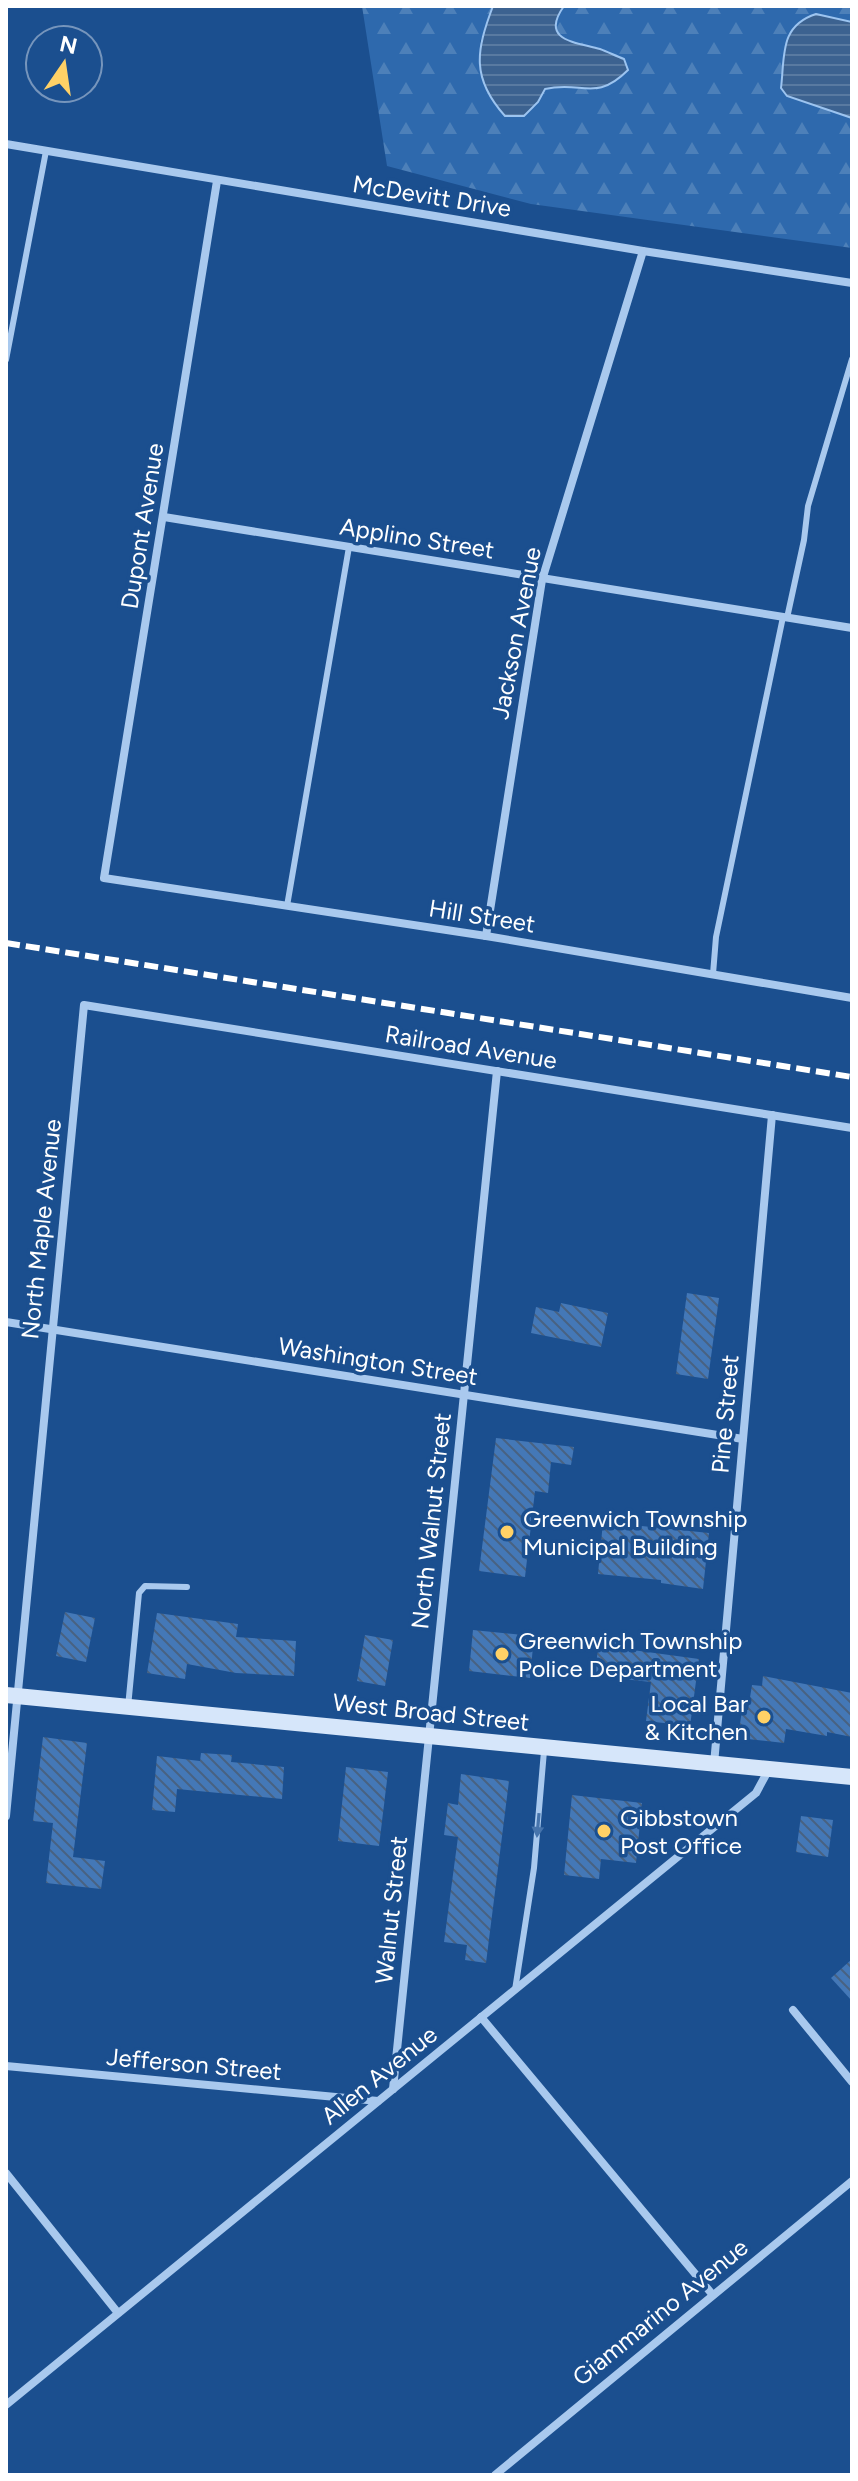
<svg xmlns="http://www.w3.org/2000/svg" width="858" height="2481" font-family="Figtree,sans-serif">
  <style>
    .forest { fill: url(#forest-firs) }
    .water { fill: url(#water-rules); stroke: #9cc4f0; stroke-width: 2 }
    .building { fill: url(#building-back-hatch) }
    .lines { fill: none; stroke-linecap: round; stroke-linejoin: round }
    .lane { stroke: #a9c9ee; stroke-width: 6 }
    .street { stroke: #a9c9ee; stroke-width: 8 }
    .secondary { stroke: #d6e6fa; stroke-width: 16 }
    .rail { stroke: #fff; stroke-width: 6; stroke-dasharray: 14 6; stroke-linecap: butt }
    .oneway { fill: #4674ac }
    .poi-dot { fill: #ffd166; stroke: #1b4f8f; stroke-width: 3 }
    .labels { text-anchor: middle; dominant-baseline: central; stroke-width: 7; stroke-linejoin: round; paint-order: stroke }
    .street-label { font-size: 24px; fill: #fff; stroke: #1b4f8f }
    .poi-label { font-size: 24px; fill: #fff; stroke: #1b4f8f; text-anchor: start }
  </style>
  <defs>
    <pattern id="forest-firs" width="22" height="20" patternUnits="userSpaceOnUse" patternTransform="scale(2)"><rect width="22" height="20" fill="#2e69ad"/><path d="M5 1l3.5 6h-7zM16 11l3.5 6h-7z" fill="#4d80b9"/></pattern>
    <pattern id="water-rules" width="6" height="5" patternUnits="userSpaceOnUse" patternTransform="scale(2)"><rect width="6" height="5" fill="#3c6290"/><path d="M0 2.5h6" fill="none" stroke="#597aa1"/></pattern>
    <pattern id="building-back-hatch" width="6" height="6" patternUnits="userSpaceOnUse" patternTransform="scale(2)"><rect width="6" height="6" fill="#4478b7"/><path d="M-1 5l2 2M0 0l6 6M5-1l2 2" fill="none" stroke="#486282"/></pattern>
  </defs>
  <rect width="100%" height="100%" fill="#1b4f8f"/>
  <!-- forest -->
  <path class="forest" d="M362,6h131l-13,36 25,74h19l14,-14 7,-13 14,-3 37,4 5,-41c-25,-6 -61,-9 -37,-43h288v16l-36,-8 -32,35 -3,39 6,8 65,22v130l-321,-44 -144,-38z"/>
  <!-- water -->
  <g class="water">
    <path d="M493,6h71c-25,35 12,36 36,43 8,3 16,7 24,10l4,11c-33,33 -46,10 -83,19l-7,13 -14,14h-19c-34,-38 -29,-65 -12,-110z"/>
    <path d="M816,14l36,8v96l-65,-22 -6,-8c4,-32 -2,-62 35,-74z"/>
  </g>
  <!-- building -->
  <g class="building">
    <polygon points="687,1293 719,1298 708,1379 676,1374"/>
    <polygon points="561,1303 608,1313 601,1347 531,1333 536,1307 559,1312"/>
    <polygon points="496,1438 574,1447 571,1465 551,1462 548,1493 535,1491 525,1577 479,1571"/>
    <polygon points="603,1522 709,1533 703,1589 661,1583 661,1580 598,1574"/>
    <polygon points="65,1612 95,1618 86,1662 56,1656"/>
    <polygon points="157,1613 238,1624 236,1637 296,1641 294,1676 236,1673 187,1664 185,1679 147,1673"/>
    <polygon points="473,1630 534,1636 530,1678 469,1671"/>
    <polygon points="365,1635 393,1640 385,1686 357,1681"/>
    <polygon points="599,1638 626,1640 625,1649 699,1659 690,1726 646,1721 651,1682 595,1676"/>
    <polygon points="763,1676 852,1693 852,1737 827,1732 827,1736 786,1729 784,1743 738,1738 742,1710 748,1710 752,1685 762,1686"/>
    <polygon points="43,1737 87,1743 73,1857 105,1861 101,1889 46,1883 53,1823 33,1821"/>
    <polygon points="201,1753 232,1755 231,1762 284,1767 282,1799 177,1789 175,1812 152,1810 157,1756 200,1761"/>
    <polygon points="346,1767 388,1772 379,1846 338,1841"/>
    <polygon points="461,1774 509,1781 486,1963 465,1960 467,1945 444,1942 458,1837 444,1835 448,1803 458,1805"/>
    <polygon points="572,1795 642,1803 636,1863 601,1859 599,1879 564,1875"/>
    <polygon points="801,1816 833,1820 828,1857 796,1852"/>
    <polygon points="852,1959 852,2001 831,1978"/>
  </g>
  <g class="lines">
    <!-- lane -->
    <g class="lane">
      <polyline points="6,360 46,151"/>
      <polyline points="787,618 804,540 808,506 852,359"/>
      <polyline points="287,906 349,547"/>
      <polyline points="713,974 716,937 783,617"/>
      <polyline points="128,1707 139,1593 145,1586 187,1587"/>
      <polyline points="515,1990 534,1868 544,1751"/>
    </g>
    <!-- street -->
    <g class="street">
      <polyline points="6,144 643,251 852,283"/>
      <polyline points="217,181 104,878 486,936 852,998"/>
      <polyline points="164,517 852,628"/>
      <polyline points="486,936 542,580 643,251"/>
      <polyline points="6,1322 743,1439"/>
      <polyline points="714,1764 772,1115"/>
      <polyline points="6,1816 84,1005 852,1128"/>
      <polyline points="793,2010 852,2082"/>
      <polyline points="481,2017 712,2294"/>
      <polyline points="6,2066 378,2101"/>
      <polyline points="393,2089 497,1071"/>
      <polyline points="6,2173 118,2313"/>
      <polyline points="6,2405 756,1793 769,1769"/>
      <polyline points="495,2475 852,2181"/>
    </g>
    <!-- secondary -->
    <polyline class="secondary" points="6,1695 852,1777"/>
    <!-- rail -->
    <polyline class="rail" points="6,943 852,1077"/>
  </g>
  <!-- one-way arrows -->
  <defs><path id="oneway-solid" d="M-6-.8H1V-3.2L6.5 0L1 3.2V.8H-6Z" transform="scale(2)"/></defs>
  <use class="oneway" href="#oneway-solid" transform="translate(538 1825) rotate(95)"/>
  <!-- markers -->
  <g class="poi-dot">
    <circle cx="507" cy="1532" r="8"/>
    <circle cx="502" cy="1654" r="8"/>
    <circle cx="764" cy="1717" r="8"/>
    <circle cx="604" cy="1831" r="8"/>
  </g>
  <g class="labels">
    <!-- street labels -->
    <g class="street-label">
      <text transform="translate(432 196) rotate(9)">McDevitt Drive</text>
      <text transform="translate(142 526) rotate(-81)">Dupont Avenue</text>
      <text transform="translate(417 538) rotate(9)">Applino Street</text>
      <text transform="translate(516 633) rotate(-79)">Jackson Avenue</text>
      <text transform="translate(482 916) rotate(9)">Hill Street</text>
      <text transform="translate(471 1047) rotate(9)">Railroad Avenue</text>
      <text transform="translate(41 1229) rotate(-84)">North Maple Avenue</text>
      <text transform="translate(378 1361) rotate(9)">Washington Street</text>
      <text transform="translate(725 1414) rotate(-85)">Pine Street</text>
      <text transform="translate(431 1521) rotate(-84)">North Walnut Street</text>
      <text transform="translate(431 1712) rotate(6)">West Broad Street</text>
      <text transform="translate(391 1910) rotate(-84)">Walnut Street</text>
      <text transform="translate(194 2064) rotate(5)">Jefferson Street</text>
      <text transform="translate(379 2075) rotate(-39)">Allen Avenue</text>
      <text transform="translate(660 2312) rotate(-39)">Giammarino Avenue</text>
    </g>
    <!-- poi labels -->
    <g class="poi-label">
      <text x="523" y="1518">Greenwich Township<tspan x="523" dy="28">Municipal Building</tspan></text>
      <text x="518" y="1640">Greenwich Township<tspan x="518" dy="28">Police Department</tspan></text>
      <text x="748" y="1703" text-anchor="end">Local Bar<tspan x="748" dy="28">&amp; Kitchen</tspan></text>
      <text x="620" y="1817">Gibbstown<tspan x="620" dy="28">Post Office</tspan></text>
    </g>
  </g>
  <!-- border -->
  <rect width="858" height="2481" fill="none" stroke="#ffffff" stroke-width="16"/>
  <!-- north arrow -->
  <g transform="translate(64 64) rotate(13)"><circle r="38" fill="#1b4f8f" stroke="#7695bc" stroke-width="2"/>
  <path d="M0-6L14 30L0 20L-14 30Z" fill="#ffd166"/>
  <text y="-12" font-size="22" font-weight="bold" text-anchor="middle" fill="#ffffff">N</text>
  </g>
</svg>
